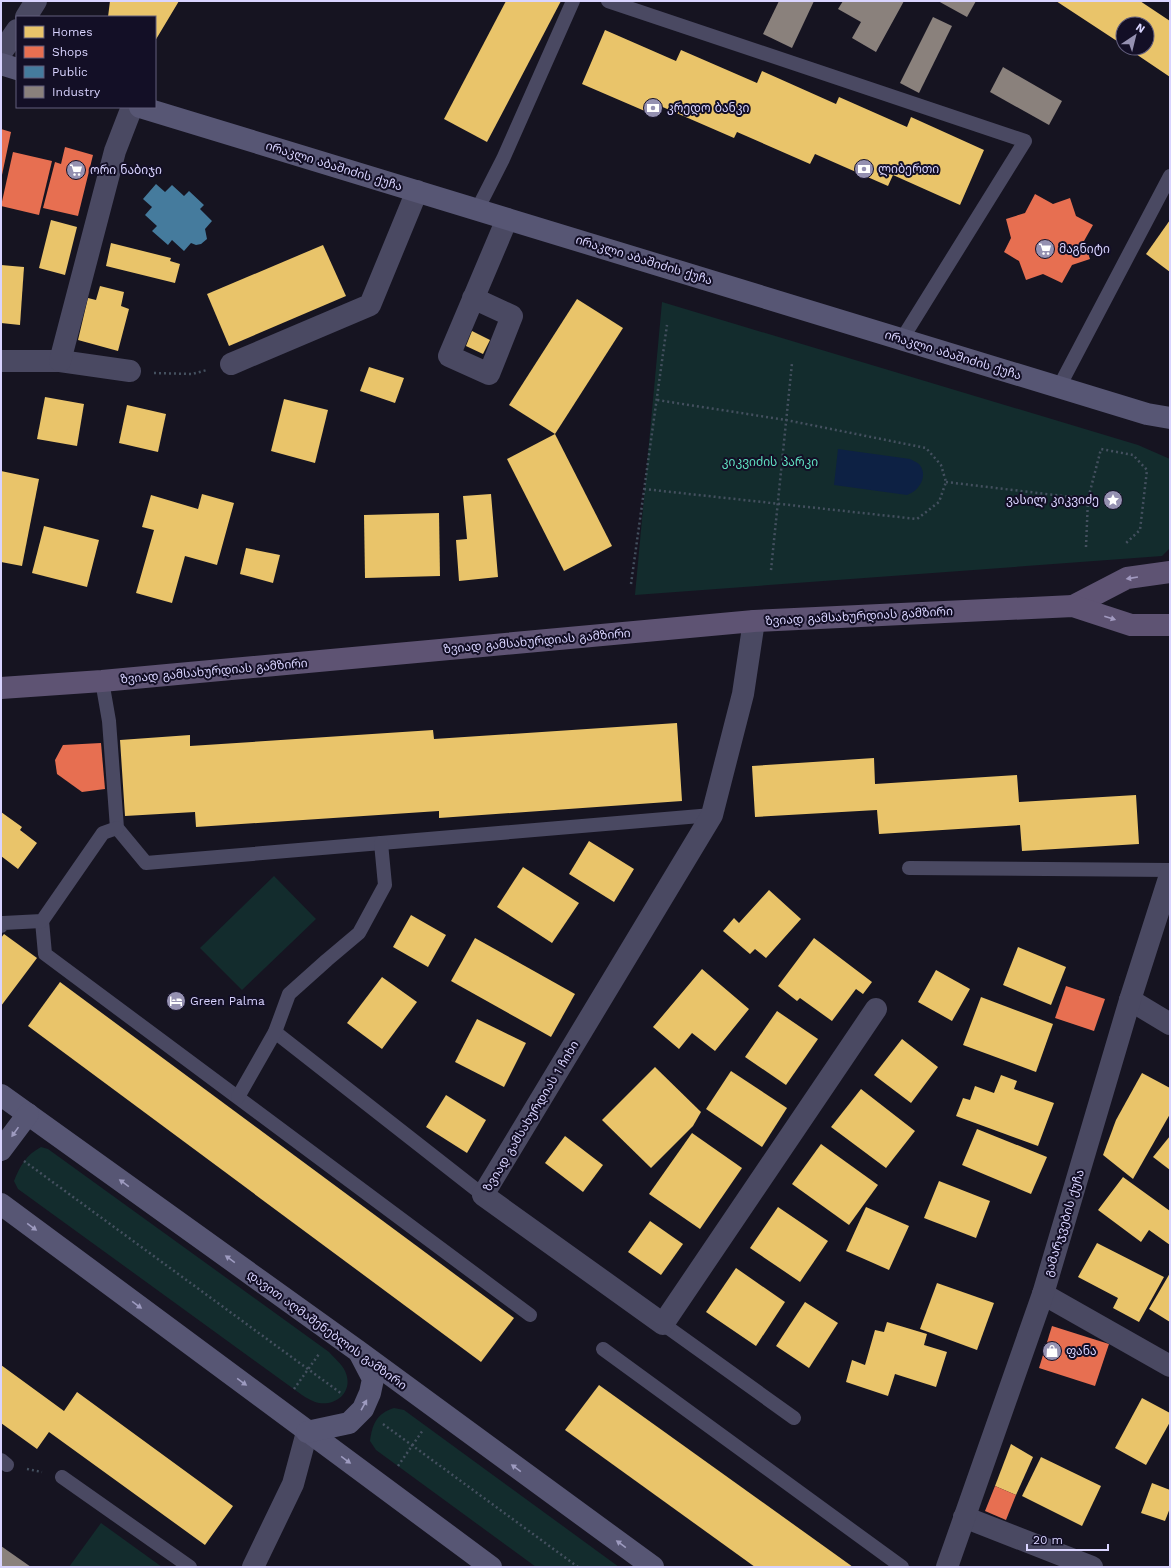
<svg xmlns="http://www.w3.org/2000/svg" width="1171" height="1568" font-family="'Work Sans','Noto Sans Georgian',sans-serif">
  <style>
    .green { fill: #132c2d }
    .water { fill: #0d2144 }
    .homes { fill: #e9c46a }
    .shops { fill: #e76f51 }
    .public { fill: #457b9d }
    .industry { fill: #8a817c }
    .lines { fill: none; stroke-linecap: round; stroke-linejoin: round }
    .path { stroke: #44505f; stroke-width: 2.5; stroke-dasharray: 2 3; stroke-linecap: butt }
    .service { stroke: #4a4962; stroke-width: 14 }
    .minor { stroke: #4a4962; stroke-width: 22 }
    .tertiary { stroke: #4a4962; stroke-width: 22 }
    .secondary { stroke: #575674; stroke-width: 22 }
    .primary { stroke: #5e5373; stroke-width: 22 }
    .oneway { fill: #a29ac0 }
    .oneway2 { fill: #9e9bc0 }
    .labels { text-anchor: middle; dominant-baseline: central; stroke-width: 4; stroke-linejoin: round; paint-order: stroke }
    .poi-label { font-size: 12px; fill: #d9d4ff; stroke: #130f26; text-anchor: start }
    .street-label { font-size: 12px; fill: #d9d4ff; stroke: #130f26 }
    .park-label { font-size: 12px; fill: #5fe0c0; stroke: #130f26 }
  </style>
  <rect width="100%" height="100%" fill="#161421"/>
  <!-- green -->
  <g class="green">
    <polygon points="662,302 1138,445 1170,459 1170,548 1162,556 635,595"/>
    <polygon points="274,876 316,919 242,990 200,948"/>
    <path d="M41,1147l7,2 281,203c5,6 13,12 16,19 9,19 -7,35 -26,32 -6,-1 -12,-5 -17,-8l-284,-206 -4,-8c6,-15 12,-26 27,-34z"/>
    <path d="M394,1408l10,2 215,157h-83l-160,-117 -6,-9c2,-17 7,-28 24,-33z"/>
    <polygon points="101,1523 162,1567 69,1567"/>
  </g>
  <!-- water -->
  <path class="water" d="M838,449l72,10c3,2 7,3 9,5 10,12 0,27 -12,31l-73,-10z"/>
  <!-- homes -->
  <g class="homes">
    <polygon points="110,1 179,1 155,41 155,17 108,17"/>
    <polygon points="506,1 561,1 487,142 444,119"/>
    <polygon points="1056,1 1140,1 1170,21 1170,77 1127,48 1147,48 1147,24 1123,24 1123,45"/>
    <polygon points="605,30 676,61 681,50 757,83 762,71 836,104 839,97 907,127 911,117 984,150 960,205 893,175 888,186 815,154 810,164 737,132 734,138 658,105 654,115 582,84"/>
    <polygon points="51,220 77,227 65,275 39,268"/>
    <polygon points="1170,220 1170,272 1146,254"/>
    <polygon points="111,243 171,258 170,261 180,264 175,283 106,266"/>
    <polygon points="323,245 346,296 229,346 207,294"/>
    <polygon points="1,265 24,267 20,325 1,323"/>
    <polygon points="100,286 124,292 121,306 129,309 118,351 78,340 88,298 96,300"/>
    <polygon points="577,299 623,328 555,434 509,405"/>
    <polygon points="472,331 490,340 483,354 466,346"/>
    <polygon points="369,367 404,378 395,403 360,391"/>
    <polygon points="45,397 84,404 77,446 37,439"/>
    <polygon points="284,399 328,410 315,463 271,451"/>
    <polygon points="127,405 166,414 158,452 119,443"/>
    <polygon points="555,434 612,546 564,571 507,459"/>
    <polygon points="1,471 39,479 22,566 1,562"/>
    <polygon points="202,494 234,503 217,565 185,556 172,603 136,593 154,530 142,527 151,495 198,509"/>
    <polygon points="491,494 498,577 459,581 456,540 467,539 463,496"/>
    <polygon points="439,513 440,576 365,578 364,515"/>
    <polygon points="44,526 99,540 87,587 32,573"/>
    <polygon points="246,548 280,555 273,583 240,574"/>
    <polygon points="677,723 682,801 439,818 439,811 196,827 195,812 125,816 120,740 190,735 190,746 433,730 434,739"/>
    <polygon points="874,758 875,784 1017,775 1019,802 1136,795 1139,844 1022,851 1020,825 879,834 877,810 755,817 752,766"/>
    <polygon points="1,812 22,827 20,830 37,843 18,869 1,856"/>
    <polygon points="589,841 634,869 614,902 569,874"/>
    <polygon points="523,867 579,903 552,943 497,907"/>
    <polygon points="769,890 801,919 766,958 755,949 750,954 723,931 734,918 739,923"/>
    <polygon points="411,915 446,935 428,967 393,947"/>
    <polygon points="4,934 37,958 1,1006 1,938"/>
    <polygon points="475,938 575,994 551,1037 451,981"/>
    <polygon points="814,938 872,982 863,994 856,989 832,1021 800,998 797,1001 778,986"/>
    <polygon points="1018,947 1066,967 1051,1005 1003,985"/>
    <polygon points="702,969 749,1009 715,1051 692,1033 679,1049 653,1027"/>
    <polygon points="936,970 970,989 952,1021 918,1002"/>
    <polygon points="382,977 417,1002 382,1049 347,1023"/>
    <polygon points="60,982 514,1318 481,1362 28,1026"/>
    <polygon points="981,997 1053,1024 1036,1072 963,1045"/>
    <polygon points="777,1011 818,1039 786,1085 745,1057"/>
    <polygon points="477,1019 526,1043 504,1087 455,1062"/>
    <polygon points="902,1039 938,1067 911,1103 874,1075"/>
    <polygon points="655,1067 701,1112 693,1126 651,1168 602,1120"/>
    <polygon points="731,1071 787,1108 762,1147 706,1109"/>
    <polygon points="1142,1073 1170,1088 1170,1114 1133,1179 1103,1155 1116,1120"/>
    <polygon points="1001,1075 1017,1081 1014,1089 1054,1103 1038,1146 956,1116 963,1098 970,1100 975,1086 994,1093"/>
    <polygon points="861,1089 915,1131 886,1168 831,1127"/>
    <polygon points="446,1095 486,1120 467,1153 426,1127"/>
    <polygon points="977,1129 1047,1157 1031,1194 962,1165"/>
    <polygon points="692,1133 742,1168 700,1229 649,1194"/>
    <polygon points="565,1136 603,1165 583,1192 545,1163"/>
    <polygon points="1170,1136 1170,1170 1153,1157"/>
    <polygon points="821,1144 878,1185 849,1225 792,1184"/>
    <polygon points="1123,1177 1170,1211 1170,1245 1149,1230 1141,1242 1098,1210"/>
    <polygon points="939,1181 990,1201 976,1238 924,1218"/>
    <polygon points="778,1207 828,1241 800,1282 750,1248"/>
    <polygon points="866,1207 909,1226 889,1270 846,1251"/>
    <polygon points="650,1221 683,1244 661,1275 628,1252"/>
    <polygon points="1097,1243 1164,1277 1139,1322 1113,1308 1118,1298 1078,1277"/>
    <polygon points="736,1268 785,1302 756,1346 706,1312"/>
    <polygon points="1170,1273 1170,1322 1149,1309"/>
    <polygon points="937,1283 994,1303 977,1350 920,1329"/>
    <polygon points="805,1302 838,1323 809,1368 776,1346"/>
    <polygon points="887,1322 927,1334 924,1345 947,1352 936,1387 895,1374 888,1396 846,1382 852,1360 865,1365 875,1330 884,1332"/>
    <polygon points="1,1365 64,1411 77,1392 233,1506 205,1545 49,1432 37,1449 1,1423"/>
    <polygon points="599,1385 853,1567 755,1567 565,1430"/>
    <polygon points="1142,1398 1170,1413 1170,1422 1146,1465 1115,1448"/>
    <polygon points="1011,1444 1033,1457 1016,1495 995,1486"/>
    <polygon points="1041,1457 1101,1486 1082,1526 1022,1496"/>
    <polygon points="1152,1483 1170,1490 1170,1508 1165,1521 1141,1513"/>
  </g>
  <!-- shops -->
  <g class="shops">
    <polygon points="1,129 11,132 2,175 1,175"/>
    <polygon points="65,147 93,155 78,216 43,208 55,162 61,164"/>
    <polygon points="13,152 52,161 39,215 1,206"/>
    <polygon points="1035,194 1053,204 1070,198 1076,216 1093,225 1084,241 1090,259 1072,265 1062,283 1043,274 1026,280 1019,261 1004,252 1011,238 1006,219 1025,213"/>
    <polygon points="101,743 105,789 82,792 57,774 55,760 63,745"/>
    <polygon points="1066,986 1105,999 1094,1031 1055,1018"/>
    <polygon points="1052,1326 1109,1344 1095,1386 1039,1368"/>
    <polygon points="995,1486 1016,1495 1006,1520 985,1511"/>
  </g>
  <!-- public -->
  <polygon class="public" points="156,184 165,192 172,185 184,196 189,191 204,205 200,209 212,221 205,229 207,239 201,244 196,245 191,243 184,251 172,240 168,245 152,231 157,226 145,215 152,207 143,199"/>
  <!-- industry -->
  <g class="industry">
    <polygon points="779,1 814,1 792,48 763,34"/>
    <polygon points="843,1 904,1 876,52 852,38 861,22 838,9"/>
    <polygon points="938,1 976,1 967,17"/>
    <polygon points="933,17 952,26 919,93 900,83"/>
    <polygon points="1003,67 1062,101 1049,125 990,92"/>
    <polygon points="1,1546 31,1567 1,1567"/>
  </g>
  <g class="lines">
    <!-- path -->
    <g class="path">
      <polyline points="154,373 192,374 207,370"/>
      <polyline points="946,482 1088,499"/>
      <polyline points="644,489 917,519 939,502 946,482 941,465 926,448 786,420 657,400"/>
      <polyline points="1086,547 1088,499 1101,449 1133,455 1147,470 1140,530 1125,544"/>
      <polyline points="771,570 792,363"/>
      <polyline points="631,584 667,325"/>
      <polyline points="24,1161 342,1394"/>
      <polyline points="294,1389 319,1354"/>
      <polyline points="383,1424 578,1567"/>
      <polyline points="398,1466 423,1430"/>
      <polyline points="27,1469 42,1472"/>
    </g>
    <!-- service -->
    <g class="service">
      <polyline points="608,1 1025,141 902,339"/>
      <polyline points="477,210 503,159 573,1"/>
      <polyline points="1059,387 1170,176"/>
      <polyline points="102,681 109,721 117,828 146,863 712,815"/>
      <polyline points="909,868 1170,870"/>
      <polyline points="42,921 45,954 530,1315"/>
      <polyline points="1,926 3,923 42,921 103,833 117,828"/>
      <polyline points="275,1032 483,1195"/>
      <polyline points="238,1097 275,1032 289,994 327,960 359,933 385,885 381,843"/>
      <polyline points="663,1324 794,1418"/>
      <polyline points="603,1349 902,1567"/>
      <polyline points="1,1460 7,1465"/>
      <polyline points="62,1477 190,1567"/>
    </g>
    <!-- minor -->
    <g class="minor">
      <polyline points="473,298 512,316 489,374 449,356 507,219"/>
      <polyline points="1,361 60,361 130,371"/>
      <polyline points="60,361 115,151 132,107"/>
      <polyline points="231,364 370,305 417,191"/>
      <polyline points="754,621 743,694 712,815 483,1195 663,1324 876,1009"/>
      <polyline points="1130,1000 1170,1024"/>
      <polyline points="1043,1294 1170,1366"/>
      <polyline points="964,1517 1092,1567"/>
      <polyline points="253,1567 293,1484 307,1432"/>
      <polyline points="947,1567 1043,1294 1130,1000 1170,875"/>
    </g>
    <!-- tertiary -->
    <g class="tertiary">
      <polyline points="26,17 36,1"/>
      <polyline points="1,53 17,30"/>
    </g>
    <!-- secondary -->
    <g class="secondary">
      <polyline points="1,64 17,69"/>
      <polyline points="140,107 1147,414 1170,418"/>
      <polyline points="1,1095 358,1351 653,1567"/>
      <polyline points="1,1150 28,1114"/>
      <polyline points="1,1204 491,1567"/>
      <polyline points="307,1432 349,1423 363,1409 370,1393 373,1379 360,1354"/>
    </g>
    <!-- primary -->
    <g class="primary">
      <polyline points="1073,606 1127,578 1170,572"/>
      <polyline points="1,688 102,681 754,621 1073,606 1131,625 1170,625"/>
    </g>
  </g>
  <!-- one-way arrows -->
  <defs><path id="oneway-solid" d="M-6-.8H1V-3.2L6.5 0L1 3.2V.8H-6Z"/></defs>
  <g class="oneway">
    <use href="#oneway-solid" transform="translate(1132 578) rotate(171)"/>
    <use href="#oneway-solid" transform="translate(1110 618) rotate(18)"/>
  </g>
  <g class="oneway2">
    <use href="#oneway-solid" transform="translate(15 1132) rotate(125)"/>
    <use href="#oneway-solid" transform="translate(124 1183) rotate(-144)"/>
    <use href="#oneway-solid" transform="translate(32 1227) rotate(36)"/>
    <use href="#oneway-solid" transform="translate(230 1259) rotate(-144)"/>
    <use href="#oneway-solid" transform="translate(137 1305) rotate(36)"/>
    <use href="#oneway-solid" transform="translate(242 1382) rotate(36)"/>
    <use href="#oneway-solid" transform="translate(364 1405) rotate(-61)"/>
    <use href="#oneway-solid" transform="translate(346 1460) rotate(36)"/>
    <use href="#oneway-solid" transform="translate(516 1468) rotate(-144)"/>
    <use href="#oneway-solid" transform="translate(621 1544) rotate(-144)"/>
  </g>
  <!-- icons -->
  <defs>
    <g id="bank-disc" transform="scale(1)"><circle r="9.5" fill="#9591b1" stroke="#130f26"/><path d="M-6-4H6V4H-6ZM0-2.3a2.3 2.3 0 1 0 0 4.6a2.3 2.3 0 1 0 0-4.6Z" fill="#fff"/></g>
    <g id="supermarket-disc" transform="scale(1)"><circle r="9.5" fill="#9591b1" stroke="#130f26"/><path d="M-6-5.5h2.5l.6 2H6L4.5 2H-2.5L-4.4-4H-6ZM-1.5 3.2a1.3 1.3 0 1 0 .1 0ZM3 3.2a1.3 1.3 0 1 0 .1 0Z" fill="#fff"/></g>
    <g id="sight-disc" transform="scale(1)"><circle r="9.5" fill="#9591b1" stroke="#130f26"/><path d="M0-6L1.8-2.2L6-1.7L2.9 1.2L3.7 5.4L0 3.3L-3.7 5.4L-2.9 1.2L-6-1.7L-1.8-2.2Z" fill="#fff"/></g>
    <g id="hotel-disc" transform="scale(1)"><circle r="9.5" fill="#9591b1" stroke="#130f26"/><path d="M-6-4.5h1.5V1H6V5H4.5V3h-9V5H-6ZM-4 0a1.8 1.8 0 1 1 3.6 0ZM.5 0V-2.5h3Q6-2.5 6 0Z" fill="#fff"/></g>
    <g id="shop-disc" transform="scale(1)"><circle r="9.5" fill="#9591b1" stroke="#130f26"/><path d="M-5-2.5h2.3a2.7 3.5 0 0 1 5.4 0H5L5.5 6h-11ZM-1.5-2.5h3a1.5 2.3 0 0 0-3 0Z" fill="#fff"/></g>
  </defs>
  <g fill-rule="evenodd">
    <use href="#bank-disc" x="653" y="108"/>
    <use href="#bank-disc" x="864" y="169"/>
    <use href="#supermarket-disc" x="76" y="170"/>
    <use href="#supermarket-disc" x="1045" y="249"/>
    <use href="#sight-disc" x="1113" y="500"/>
    <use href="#hotel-disc" x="176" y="1001"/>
    <use href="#shop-disc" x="1052" y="1351"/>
  </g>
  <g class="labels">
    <!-- poi labels -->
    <g class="poi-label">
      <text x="667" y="108">კრედო ბანკი</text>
      <text x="878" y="169">ლიბერთი</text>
      <text x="90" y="170">ორი ნაბიჯი</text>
      <text x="1059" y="249">მაგნიტი</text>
      <text x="1099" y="500" text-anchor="end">ვასილ კიკვიძე</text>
      <text x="190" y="1001">Green Palma</text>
      <text x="1066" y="1351">ფანა</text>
    </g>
    <!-- street labels -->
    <g class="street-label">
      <text transform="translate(334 166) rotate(17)">ირაკლი აბაშიძის ქუჩა</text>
      <text transform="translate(644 260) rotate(17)">ირაკლი აბაშიძის ქუჩა</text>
      <text transform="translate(953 355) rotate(17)">ირაკლი აბაშიძის ქუჩა</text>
      <text transform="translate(859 616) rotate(-3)">ზვიად გამსახურდიას გამზირი</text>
      <text transform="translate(537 641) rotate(-5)">ზვიად გამსახურდიას გამზირი</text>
      <text transform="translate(214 671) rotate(-5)">ზვიად გამსახურდიას გამზირი</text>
      <text transform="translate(531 1116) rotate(-59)">ზვიად გამსახურდიას 1 ჩიხი</text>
      <text transform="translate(1064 1223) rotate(-73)">გამარჯვების ქუჩა</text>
      <text transform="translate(327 1330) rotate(36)">დავით აღმაშენებლის გამზირი</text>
    </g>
    <!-- park labels -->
    <g class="park-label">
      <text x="770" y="462">კიკვიძის პარკი</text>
    </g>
  </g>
  <!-- border -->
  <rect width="1171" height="1568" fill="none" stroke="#d9d4ff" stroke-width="4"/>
  <!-- legend -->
  <rect x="16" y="16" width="140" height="92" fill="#130f26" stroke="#625e7d"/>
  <rect x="24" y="26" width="20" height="12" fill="#e9c46a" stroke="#625e7d"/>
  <text x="52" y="36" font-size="12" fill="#d9d4ff">Homes</text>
  <rect x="24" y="46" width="20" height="12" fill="#e76f51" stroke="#625e7d"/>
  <text x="52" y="56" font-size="12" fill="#d9d4ff">Shops</text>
  <rect x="24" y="66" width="20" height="12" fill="#457b9d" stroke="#625e7d"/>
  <text x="52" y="76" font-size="12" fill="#d9d4ff">Public</text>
  <rect x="24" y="86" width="20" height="12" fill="#8a817c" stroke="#625e7d"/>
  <text x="52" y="96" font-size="12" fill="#d9d4ff">Industry</text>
  <!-- north arrow -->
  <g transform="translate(1135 36) rotate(35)"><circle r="19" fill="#130f26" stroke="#625e7d"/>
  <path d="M0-3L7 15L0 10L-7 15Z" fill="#9591b1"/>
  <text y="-6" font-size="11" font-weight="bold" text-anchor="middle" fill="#d9d4ff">N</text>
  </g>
  <!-- scale -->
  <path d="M1027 1544v6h81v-6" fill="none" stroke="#d9d4ff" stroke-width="2"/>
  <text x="1033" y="1544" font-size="12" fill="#d9d4ff" stroke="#130f26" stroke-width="3" paint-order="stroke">20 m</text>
</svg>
